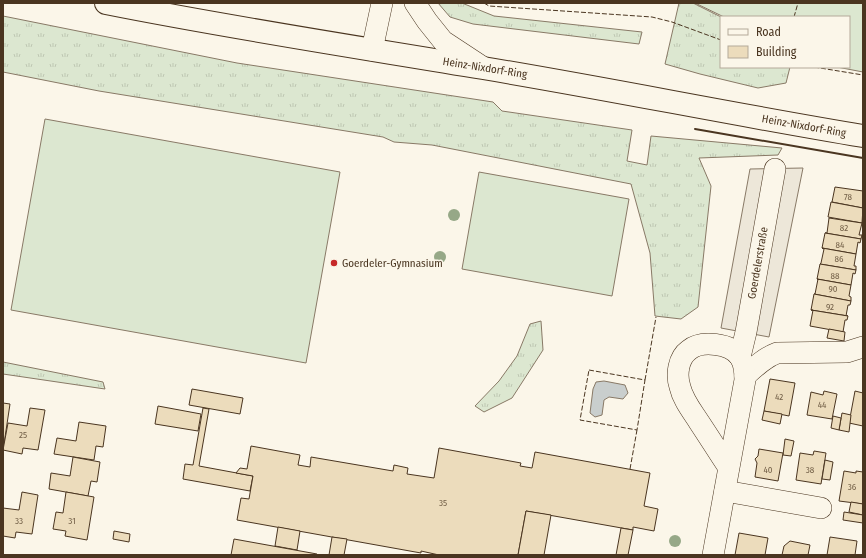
<svg xmlns="http://www.w3.org/2000/svg" width="866" height="558" font-family="'Fira Sans Condensed',sans-serif">
  <style>
    .grass { fill: url(#grass-tufts); stroke: #887966 }
    .pitch { fill: #dce7d0; stroke: #887966 }
    .parking { fill: #ede7d9; stroke: #887966 }
    .water { fill: #c9cecd; stroke: #887966 }
    .building { fill: #ecdcbc; stroke: #4a3520 }
    .lines { fill: none; stroke-linecap: round; stroke-linejoin: round }
    .minor-casing { stroke: #4a3520; stroke-width: 22 }
    .major-casing { stroke: #4a3520; stroke-width: 24 }
    .minor { stroke: #fbf6e9; stroke-width: 21 }
    .major { stroke: #fbf6e9; stroke-width: 22 }
    .fence { stroke: #4a3520; stroke-width: 1; stroke-dasharray: 5 2; stroke-linecap: butt }
    .wall { stroke: #4a3520; stroke-width: 2 }
    .tree { fill: #96a887 }
    .poi-dot { fill: #c62828; stroke: #fbf6e9; stroke-width: 1.5 }
    .labels { text-anchor: middle; dominant-baseline: central; stroke-width: 3; stroke-linejoin: round; paint-order: stroke }
    .number-label { font-size: 9px; fill: #725f47 }
    .street-label { font-size: 11px; fill: #4a3520; stroke: #fbf6e9 }
    .poi-label { font-size: 11px; fill: #4a3520; stroke: #fbf6e9; text-anchor: start }
  </style>
  <defs>
    <pattern id="grass-tufts" width="24" height="20" patternUnits="userSpaceOnUse"><rect width="24" height="20" fill="#dce7d0"/><path d="M3 7l-1-3M5 7V3M7 7l1-3M15 17l-1-3M17 17v-4M19 17l1-3" fill="none" stroke="#bec7b2"/></pattern>
  </defs>
  <rect width="100%" height="100%" fill="#fbf6e9"/>
  <!-- grass -->
  <g class="grass">
    <polygon points="438,3 462,3 494,16 642,32 639,44 473,24 450,17"/>
    <polygon points="679,3 693,3 721,17 721,67 790,67 786,83 758,88 700,74 665,64"/>
    <polygon points="3,16 237,63 493,102 502,111 632,130 627,161 647,165 651,136 782,148 778,155 699,158 711,186 698,307 681,319 655,316 650,253 631,184 432,145 394,142 383,137 99,91 3,72"/>
    <polygon points="541,321 543,350 512,398 484,412 475,406 499,381 517,356 530,324"/>
    <polygon points="3,362 103,382 105,389 3,374"/>
  </g>
  <!-- pitch -->
  <g class="pitch">
    <polygon points="695,3 863,3 863,72 837,67 849,67 849,17 724,17"/>
    <polygon points="45,119 340,172 306,363 11,310"/>
    <polygon points="479,172 629,199 612,296 462,269"/>
  </g>
  <!-- parking -->
  <polygon class="parking" points="803,168 769,337 721,328 750,169"/>
  <!-- water -->
  <polygon class="water" points="604,381 625,385 628,393 623,399 609,397 604,400 602,415 595,417 590,413 593,389 596,382"/>
  <!-- building -->
  <g class="building">
    <polygon points="835,187 863,191 863,208 832,202"/>
    <polygon points="831,202 863,208 862,223 828,217"/>
    <polygon points="829,218 862,223 859,235 862,235 861,239 825,233 827,233"/>
    <polygon points="825,233 861,239 860,243 858,242 856,254 822,248"/>
    <polygon points="822,248 856,254 854,266 856,266 856,270 820,264 821,263 824,249"/>
    <polygon points="820,264 856,270 855,274 853,273 851,285 817,279"/>
    <polygon points="817,279 851,285 849,296 851,297 851,301 814,294 815,294 818,279"/>
    <polygon points="814,294 851,301 850,305 848,305 846,316 848,316 811,310"/>
    <polygon points="811,310 848,316 847,320 845,320 843,332 810,326 813,310"/>
    <polygon points="829,329 845,332 844,341 827,338"/>
    <polygon points="770,379 795,383 789,416 764,411"/>
    <polygon points="192,389 243,398 240,414 189,405"/>
    <polygon points="824,391 837,394 832,419 807,415 811,392 823,395"/>
    <polygon points="855,391 863,393 863,426 849,423"/>
    <polygon points="3,403 10,404 4,444 3,444"/>
    <polygon points="158,406 201,414 198,431 155,424"/>
    <polygon points="30,408 45,410 38,450 23,448 22,454 3,450 8,423 27,426"/>
    <polygon points="203,408 209,409 199,466 253,476 250,491 183,479 185,464 193,465"/>
    <polygon points="764,411 782,414 780,424 762,420"/>
    <polygon points="842,413 851,415 849,432 839,430"/>
    <polygon points="833,416 841,418 839,430 831,428"/>
    <polygon points="79,422 106,426 103,447 96,446 94,460 54,454 57,438 76,441"/>
    <polygon points="785,439 794,441 791,456 783,455"/>
    <polygon points="251,446 300,455 298,465 310,467 311,457 393,471 394,465 408,468 407,474 434,478 439,448 521,463 520,466 532,468 535,452 650,473 644,506 658,509 654,531 633,527 633,530 526,511 518,555 439,555 421,551 421,553 237,520 241,498 249,499 253,476 236,473 240,468 247,469"/>
    <polygon points="759,449 783,453 778,481 755,477 757,463 755,459 758,456"/>
    <polygon points="814,451 826,453 821,484 796,480 800,453 813,455"/>
    <polygon points="73,457 100,462 97,482 91,481 88,496 49,489 51,473 70,476"/>
    <polygon points="825,460 833,462 830,480 822,479"/>
    <polygon points="844,471 856,473 856,471 863,472 863,504 839,501"/>
    <polygon points="22,492 38,495 32,534 16,532 15,538 3,536 3,508 19,510"/>
    <polygon points="66,492 94,497 87,540 65,536 66,531 53,529 56,512 63,513"/>
    <polygon points="851,502 863,504 863,515 849,512"/>
    <polygon points="526,511 551,515 544,555 518,555"/>
    <polygon points="844,512 863,515 863,523 843,520"/>
    <polygon points="278,527 300,531 297,550 275,546"/>
    <polygon points="621,528 633,530 628,555 616,555"/>
    <polygon points="114,531 130,534 129,542 113,539"/>
    <polygon points="739,533 768,538 765,555 735,555"/>
    <polygon points="332,537 347,539 344,555 329,555"/>
    <polygon points="830,537 857,541 855,555 827,555"/>
    <polygon points="234,539 317,554 316,555 231,555"/>
    <polygon points="790,541 810,545 808,555 782,555 784,546"/>
  </g>
  <g class="lines">
    <!-- minor casing -->
    <g class="minor-casing">
      <g id="minor">
        <polyline points="415,3 427,21 443,41 484,68"/>
        <polyline points="372,50 382,3"/>
        <polyline points="740,357 746,332 775,169"/>
        <path d="M745,376c10,-9 19,-18 32,-23l70,-1 16,-5"/>
        <polyline points="725,491 821,508"/>
        <path d="M713,555l32,-175c0,-7 -1,-17 -5,-23 -9,-14 -39,-17 -51,-7 -11,8 -13,25 -9,37 3,13 12,24 19,35 10,15 20,31 30,46"/>
      </g>
    </g>
    <!-- major casing -->
    <g class="major-casing">
      <path id="major" d="M106,3c125,25 251,44 377,65 127,21 253,47 380,68"/>
    </g>
    <!-- minor -->
    <use href="#minor" class="minor"/>
    <!-- major -->
    <use href="#major" class="major"/>
    <!-- fence -->
    <g class="fence">
      <polyline points="484,3 489,6 652,17 672,22 721,40"/>
      <polyline points="794,17 798,3"/>
      <polyline points="814,67 863,75"/>
      <polygon points="589,370 645,380 637,430 580,420"/>
      <polyline points="645,380 656,317"/>
      <polyline points="630,469 637,430"/>
    </g>
    <!-- wall -->
    <polyline class="wall" points="695,129 863,158"/>
  </g>
  <!-- trees -->
  <g class="tree">
    <circle cx="454" cy="215" r="6"/>
    <circle cx="440" cy="257" r="6"/>
    <circle cx="675" cy="541" r="6"/>
  </g>
  <!-- markers -->
  <circle class="poi-dot" cx="334" cy="263" r="4"/>
  <g class="labels">
    <!-- number labels -->
    <g class="number-label">
      <text x="848" y="197">78</text>
      <text x="844" y="228">82</text>
      <text x="840" y="245">84</text>
      <text x="839" y="259">86</text>
      <text x="835" y="276">88</text>
      <text x="833" y="289">90</text>
      <text x="830" y="307">92</text>
      <text x="779" y="397">42</text>
      <text x="822" y="405">44</text>
      <text x="23" y="435">25</text>
      <text x="768" y="470">40</text>
      <text x="810" y="470">38</text>
      <text x="852" y="487">36</text>
      <text x="443" y="503">35</text>
      <text x="19" y="521">33</text>
      <text x="72" y="521">31</text>
    </g>
    <!-- street labels -->
    <g class="street-label">
      <text transform="translate(485 68) rotate(9)">Heinz-Nixdorf-Ring</text>
      <text transform="translate(804 126) rotate(10)">Heinz-Nixdorf-Ring</text>
      <text transform="translate(758 263) rotate(-80)">Goerdelerstraße</text>
    </g>
    <!-- poi labels -->
    <g class="poi-label">
      <text x="342" y="263">Goerdeler-Gymnasium</text>
    </g>
  </g>
  <!-- border -->
  <rect width="866" height="558" fill="none" stroke="#4a3520" stroke-width="8"/>
  <!-- legend -->
  <rect x="720" y="16" width="130" height="52" fill="#fbf6e9" stroke="#b4a999"/>
  <rect x="728" y="29" width="20" height="6" fill="#fbf6e9" stroke="#b4a999"/>
  <text x="756" y="36" font-size="12" fill="#4a3520">Road</text>
  <rect x="728" y="46" width="20" height="12" fill="#ecdcbc" stroke="#b4a999"/>
  <text x="756" y="56" font-size="12" fill="#4a3520">Building</text>
</svg>
